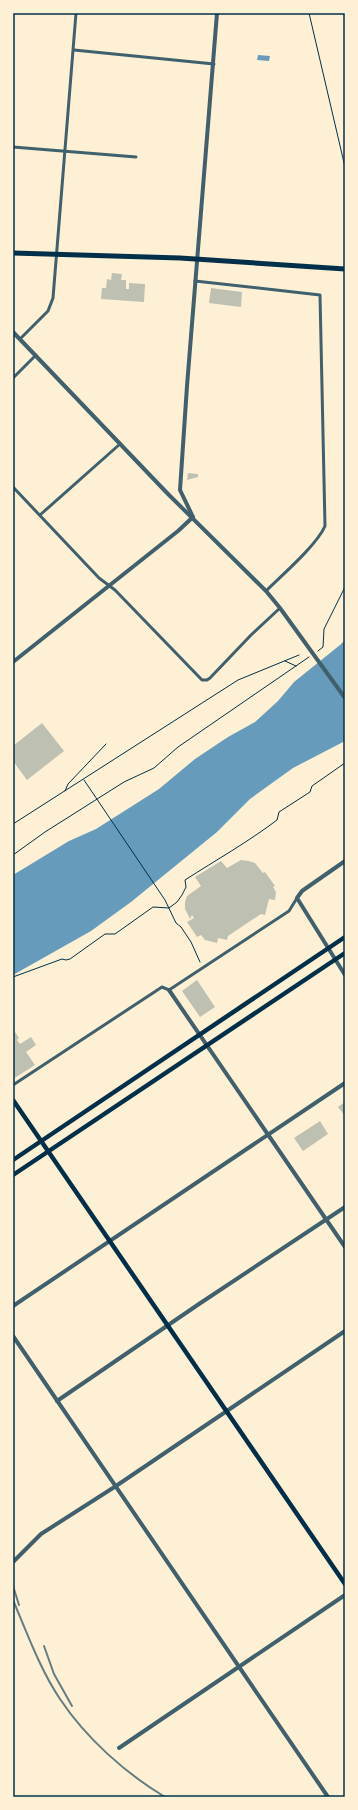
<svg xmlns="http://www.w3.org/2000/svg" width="358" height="1810" font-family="'Times New Roman',serif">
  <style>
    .water { fill: #669bbc }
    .building { fill: #bec0b2 }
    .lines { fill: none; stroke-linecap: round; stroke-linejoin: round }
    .path { stroke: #003049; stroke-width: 1 }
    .minor { stroke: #3f606c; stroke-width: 3 }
    .tertiary { stroke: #3f606c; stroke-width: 4 }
    .secondary { stroke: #003049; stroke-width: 4.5 }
    .primary { stroke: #003049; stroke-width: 5 }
    .rail { stroke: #657d81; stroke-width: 2 }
    .neatline { fill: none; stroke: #003049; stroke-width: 1.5 }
  </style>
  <rect width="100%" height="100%" fill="#fdf0d5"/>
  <!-- water -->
  <g class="water">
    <polygon points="258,55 270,56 269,61 257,60"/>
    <polygon points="345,640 345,741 293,768 250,799 217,832 131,902 91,931 13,975 13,875 69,841 96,829 159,789 195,759 228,737 255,722 278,701 294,682 340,645"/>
  </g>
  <!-- building -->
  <g class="building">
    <polygon points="112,273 122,274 121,280 126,280 126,289 129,289 129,283 145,284 144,302 101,299 102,288 106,288 107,279 111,280"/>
    <polygon points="211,288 242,292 241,307 209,303"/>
    <polygon points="188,473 198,474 198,477 187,480"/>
    <polygon points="42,723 64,751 27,780 13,761 13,746"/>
    <polygon points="241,860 249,861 255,863 263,873 265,872 275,886 273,887 276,892 275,900 269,899 265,915 261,914 228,936 227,940 218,938 217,943 205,940 201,935 197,937 187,922 194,918 192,915 190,919 185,909 185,902 187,896 201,886 195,877 221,861 227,868"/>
    <polygon points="197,980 215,1007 200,1017 182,991"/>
    <polygon points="13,1029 19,1038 17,1040 20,1044 31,1037 36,1045 26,1052 35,1065 13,1079"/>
    <polygon points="345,1102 345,1116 338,1107"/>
    <polygon points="320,1121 328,1134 303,1151 294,1138"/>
  </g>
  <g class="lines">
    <!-- path -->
    <g class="path">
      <polyline points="309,13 345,167"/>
      <polyline points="318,651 323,647 324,629 345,587"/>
      <polyline points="285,661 296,666"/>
      <polyline points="84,780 165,900 176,923 181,927 191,942 200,962"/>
      <polyline points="65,791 68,784 106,744"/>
      <polyline points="13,824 238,680 299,655"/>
      <polyline points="13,855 45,832 124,782 154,768 178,747 309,657"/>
      <path d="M13,977l49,-18 4,1 4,-1 35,-25h10l38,-27 16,1 8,-6 5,-7 4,-8 -1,-7c31,-20 63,-38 92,-60l2,-8 31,-20 2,-6 33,-23"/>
    </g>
    <!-- minor -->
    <g class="minor">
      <polyline points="74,50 214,64"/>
      <polyline points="13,147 136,157"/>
      <path d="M195,281l125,14 5,231c-8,19 -44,50 -59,65"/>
      <polyline points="20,339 48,311 53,298 76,13"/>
      <polyline points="13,378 36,355"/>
      <polyline points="13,487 99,578 115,590 202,680 207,680 210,678 251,635 280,608"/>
      <polyline points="40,515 120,444"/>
      <polyline points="13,1085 162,987 169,990 289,911 297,898"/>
    </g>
    <!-- tertiary -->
    <g class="tertiary">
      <polyline points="13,332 168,494 266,591 280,608 345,698"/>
      <polyline points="193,517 180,490 187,386 217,13"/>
      <polyline points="13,662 178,531 193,517"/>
      <polyline points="345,861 302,891 297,898 345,975"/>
      <polyline points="169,990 345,1247"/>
      <polyline points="13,1306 345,1083"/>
      <polyline points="13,1336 328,1797"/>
      <polyline points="57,1401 199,1304 345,1207"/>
      <polyline points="13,1562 41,1534 116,1486 345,1331"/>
      <polyline points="119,1748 345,1595"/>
    </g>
    <!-- secondary -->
    <g class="secondary">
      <polyline points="13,1100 345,1584"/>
      <polyline points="13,1160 345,937"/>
      <polyline points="13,1175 345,953"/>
    </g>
    <!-- primary -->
    <polyline class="primary" points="13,253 180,258 345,269"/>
    <!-- rail -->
    <g class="rail">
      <polyline points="13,1586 19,1605"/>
      <path d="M13,1600c14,33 27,69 47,99 26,39 65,74 105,98"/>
      <polyline points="44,1646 54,1674 72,1706"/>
    </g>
  </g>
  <!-- border -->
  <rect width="358" height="1810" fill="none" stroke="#fdf0d5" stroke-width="28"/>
  <rect x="14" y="14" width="330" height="1782" class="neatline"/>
</svg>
